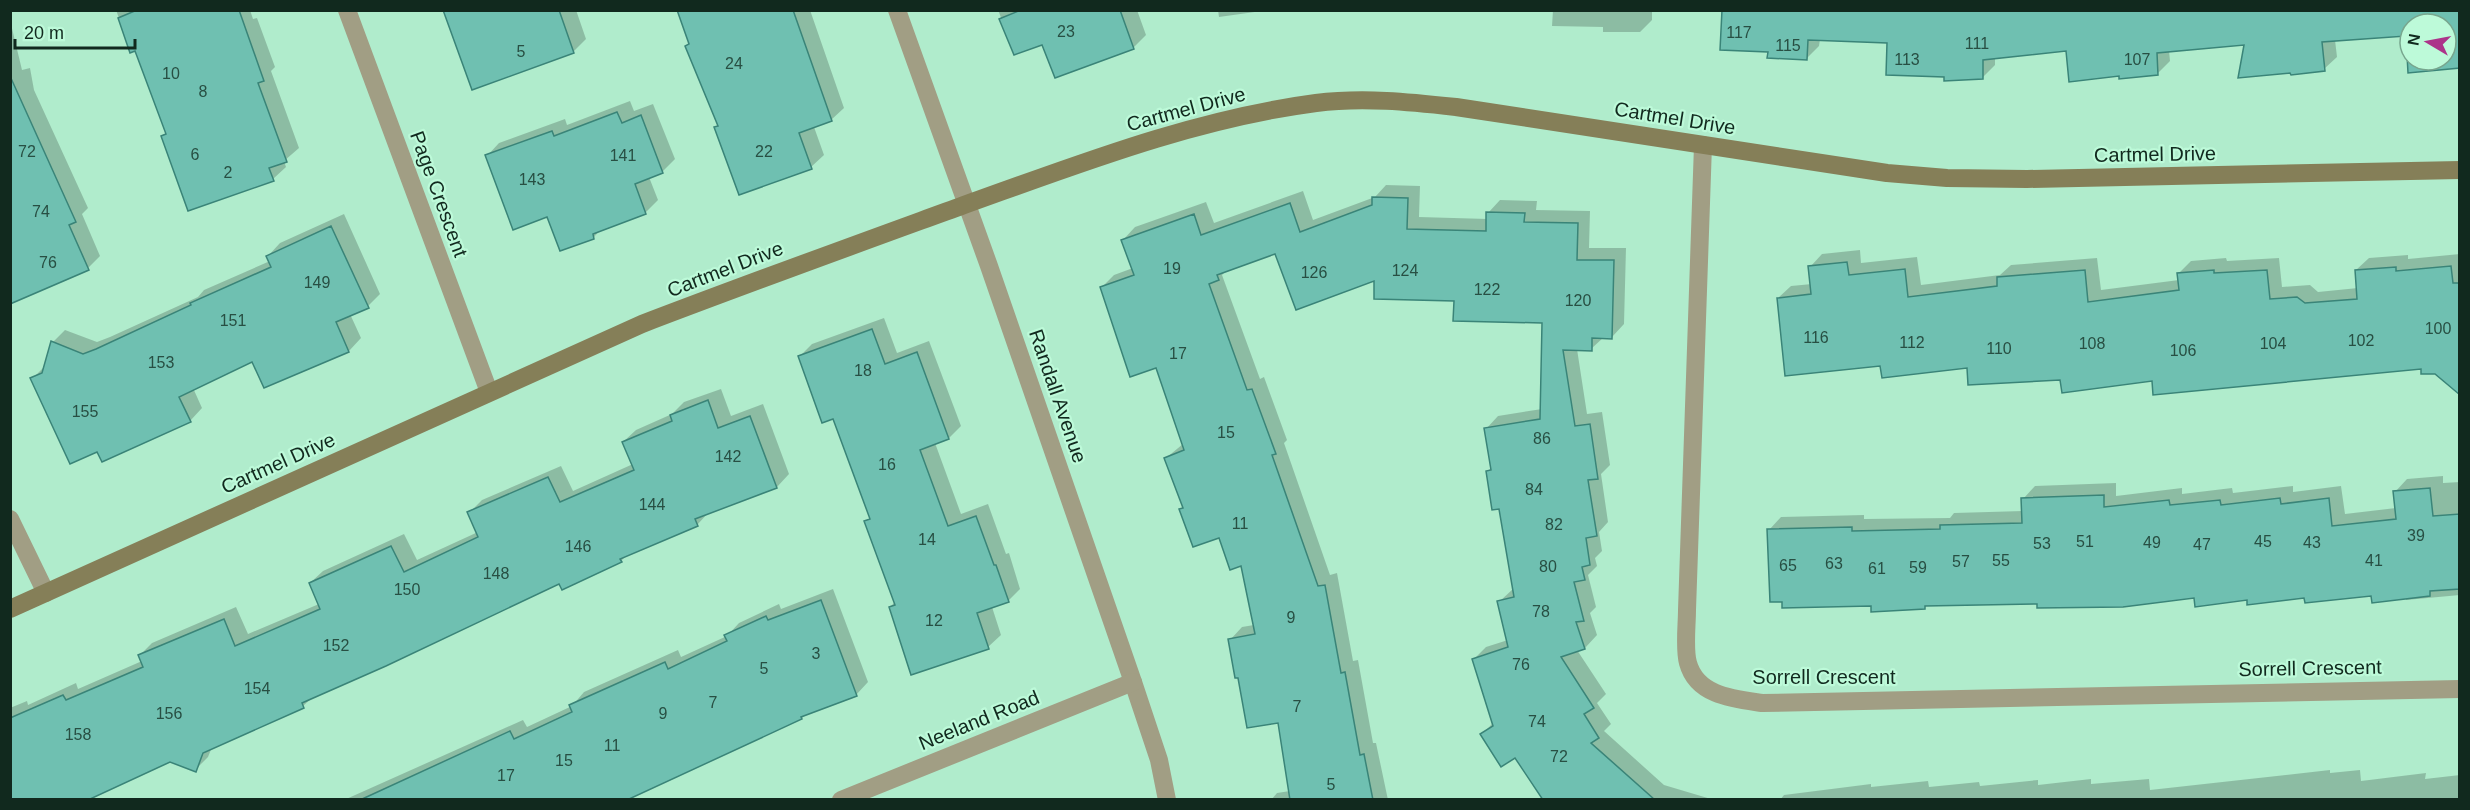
<svg xmlns="http://www.w3.org/2000/svg" width="2470" height="810" font-family="Helvetica,sans-serif">
  <style>
    .shadow { fill: #0003; fill-rule: evenodd }
    .building { fill: #6fc0b1; stroke: #3a8478; stroke-width: 1.5; fill-rule: evenodd }
    .lines { fill: none; stroke-linecap: round; stroke-linejoin: round }
    .street { stroke: #a19e84; stroke-width: 18 }
    .secondary { stroke: #857f58; stroke-width: 18 }
    .labels { text-anchor: middle; dominant-baseline: central; stroke-width: 4.5; stroke-linejoin: round; paint-order: stroke }
    .number-label { font-size: 16px; fill: #284f43 }
    .street-label { font-size: 20px; fill: #11291e; stroke: #bdfad9 }
  </style>
  <rect width="100%" height="100%" fill="#b0eccc"/>
  <!-- shadow -->
  <g class="shadow">
    <polygon points="116,10 250,10 253,19 257,18 275,67 271,71 299,148 284,161 286,167 273,179 162,136 167,132 136,49 131,51"/>
    <polygon points="444,10 576,10 586,39 574,51 472,88"/>
    <polygon points="679,10 810,10 844,108 831,120 814,127 824,155 811,167 715,128 719,124"/>
    <polygon points="998,10 1137,10 1146,35 1133,48 1043,43 1015,53"/>
    <polygon points="1218,10 1269,10 1219,17"/>
    <polygon points="1553,10 1652,10 1652,20 1640,32 1603,32 1603,27 1552,26"/>
    <path d="M1668,10h792v62l-2,-5 -48,4 -3,-36 -72,5 2,17 -13,12 -79,-25 -76,7 1,10 -13,13h-37l-53,-25 -72,8v8l-12,12 -38,-1 -56,-34 -69,-3 -1,7 -12,12 -38,-8 -46,-38zM2410,24h36v36h-36z"/>
    <polygon points="10,20 22,70 30,68 34,90 88,208 82,214 100,256 88,268 10,302"/>
    <polygon points="630,101 634,111 653,104 675,159 662,172 649,177 658,200 645,213 602,228 594,237 548,215 487,156 499,143 565,119 567,125"/>
    <polygon points="1386,185 1420,186 1419,217 1488,219 1488,213 1500,200 1537,201 1536,210 1590,211 1589,248 1626,248 1624,324 1612,337 1604,337 1591,349 1577,349 1587,414 1602,412 1610,465 1601,474 1608,522 1599,532 1602,551 1595,558 1597,566 1588,575 1596,607 1590,613 1597,635 1585,648 1577,650 1606,694 1597,703 1611,724 1604,731 1664,785 1711,799 1731,800 1545,800 1516,756 1482,734 1493,723 1473,660 1486,647 1508,640 1499,602 1514,588 1500,507 1488,471 1492,467 1486,429 1498,416 1542,409 1544,322 1276,252 1228,269 1222,275 1260,379 1264,377 1287,440 1284,443 1330,575 1337,573 1353,661 1358,660 1373,743 1376,743 1388,800 1271,800 1277,793 1290,791 1279,721 1240,676 1230,640 1242,627 1254,625 1242,564 1220,536 1181,509 1184,506 1166,458 1183,444 1157,366 1101,288 1114,275 1133,268 1123,240 1135,227 1206,202 1214,223 1303,191 1313,220 1375,197"/>
    <polygon points="344,214 380,294 368,306 350,314 361,338 349,351 264,386 253,360 193,388 202,408 190,421 98,450 32,379 45,366 53,342 65,330 97,342 110,337 198,297 204,290 270,261 268,256 280,243"/>
    <polygon points="1860,250 1861,263 1917,257 1921,285 2000,275 2011,265 2097,258 2101,290 2179,280 2178,274 2191,261 2226,258 2227,261 2279,258 2282,287 2310,285 2318,292 2358,288 2356,270 2369,258 2408,255 2408,259 2460,254 2460,393 2436,372 2422,368 2061,378 1969,366 1882,365 1778,298 1791,286 1812,284 1810,267 1822,254"/>
    <polygon points="884,318 897,353 929,341 961,426 949,438 935,443 961,514 988,504 1006,554 1009,553 1020,589 1008,601 992,607 1001,635 988,647 890,607 895,602 865,522 871,517 834,417 800,356 812,344"/>
    <polygon points="721,389 731,416 763,404 789,474 777,487 709,512 697,525 629,553 621,561 560,582 313,697 303,706 212,747 208,757 195,770 170,760 10,800 10,708 27,701 28,705 76,683 78,689 142,661 140,655 152,643 236,607 248,634 319,604 310,583 323,571 404,534 417,560 478,532 469,513 482,500 561,466 573,491 633,464 623,442 636,430 672,414 684,402"/>
    <polygon points="2443,476 2443,483 2460,482 2460,595 2406,600 2405,597 2373,594 1928,604 1924,608 1872,604 1769,530 1781,517 1864,515 1864,519 1950,518 1954,513 2023,511 2023,499 2035,486 2116,483 2116,496 2182,488 2182,494 2232,488 2233,493 2293,486 2293,492 2341,486 2345,514 2396,508 2395,492 2407,479"/>
    <polygon points="833,589 868,682 856,695 806,714 802,718 730,751 623,800 344,800 523,720 527,727 572,706 584,692 678,650 681,657 727,636 739,623 779,604 781,609"/>
    <polygon points="2330,770 2330,773 2360,770 2361,781 2426,773 2425,779 2460,775 2460,800 1780,800 1784,795 1871,784 1871,787 1928,781 1929,787 1979,782 1980,786 2038,780 2038,785 2091,779 2091,784 2149,779 2150,790"/>
  </g>
  <!-- building -->
  <g class="building">
    <polygon points="137,10 239,10 264,81 258,83 287,162 269,168 274,181 188,211 161,136 166,134 135,51 130,53 118,18"/>
    <polygon points="443,10 559,10 574,53 472,90"/>
    <polygon points="677,10 793,10 832,121 799,133 812,169 739,195 714,127 718,126 685,46 689,44"/>
    <polygon points="1021,10 1120,10 1134,49 1055,78 1042,45 1014,55 999,19"/>
    <path d="M1722,10h738v58l-52,5 -2,-37 -84,6 3,29 -34,4 -1,-2 -52,5 6,-33 -87,8 1,22 -39,4v-3l-50,6 -3,-31 -83,9v19l-39,2v-4l-58,-2 1,-32 -79,-3 -1,20 -40,-2 1,-6 -48,-2zM2410,24h36v36h-36z"/>
    <polygon points="10,76 76,222 69,225 89,270 10,304"/>
    <polygon points="617,112 622,123 641,115 663,173 635,184 646,214 593,234 594,239 560,251 547,217 513,230 485,155 552,131 554,136"/>
    <polygon points="1372,197 1408,198 1407,229 1486,231 1486,212 1525,213 1524,222 1578,223 1577,260 1614,260 1612,339 1592,338 1592,351 1563,350 1575,426 1590,424 1598,479 1588,480 1597,536 1586,538 1590,565 1582,567 1585,580 1574,582 1584,621 1576,622 1585,649 1561,657 1594,708 1584,714 1599,738 1591,743 1655,800 1543,800 1515,758 1501,767 1480,734 1493,726 1472,659 1508,647 1497,601 1514,597 1499,509 1492,510 1486,471 1491,470 1484,428 1540,419 1542,323 1453,321 1454,301 1374,299 1374,281 1296,310 1275,254 1217,275 1219,280 1209,284 1247,390 1252,389 1276,454 1272,455 1318,586 1325,585 1341,673 1345,672 1360,755 1364,754 1373,800 1290,800 1278,723 1247,728 1238,678 1235,678 1228,639 1255,634 1241,566 1230,570 1219,538 1193,547 1179,509 1183,508 1164,458 1184,450 1156,368 1130,377 1100,287 1134,275 1121,240 1194,214 1201,235 1290,203 1300,232 1372,205"/>
    <polygon points="331,226 369,308 336,322 349,352 264,388 252,362 179,397 191,422 102,462 97,452 70,464 30,378 42,373 51,341 83,354 96,349 191,305 190,303 271,267 266,256"/>
    <polygon points="1847,262 1849,275 1905,269 1908,297 1997,286 1997,277 2085,270 2088,302 2179,290 2177,273 2214,270 2214,273 2267,270 2270,299 2297,297 2305,303 2357,299 2355,270 2396,267 2396,271 2451,266 2453,283 2460,283 2460,395 2435,374 2421,374 2421,369 2153,395 2152,381 2062,393 2060,380 1968,385 1967,368 1882,378 1880,366 1785,376 1777,298 1811,294 1808,266"/>
    <polygon points="872,329 885,364 917,352 949,439 920,450 948,526 976,516 994,565 996,565 1009,602 977,613 989,649 911,675 889,607 895,605 864,521 870,519 833,419 822,423 798,356"/>
    <polygon points="708,400 718,428 750,416 777,488 695,519 698,526 620,559 622,562 562,590 559,584 386,666 302,703 304,708 203,753 196,772 170,762 88,800 10,800 10,718 63,695 66,700 143,667 138,655 224,619 235,646 320,609 309,583 391,546 404,572 478,537 467,512 548,477 560,502 634,470 622,442 672,421 670,415"/>
    <polygon points="2430,488 2433,516 2460,514 2460,589 2430,591 2430,596 2372,603 2371,596 2305,603 2304,598 2247,605 2247,600 2195,607 2194,598 2123,607 2037,608 2037,604 1925,606 1925,609 1871,612 1871,606 1782,608 1782,602 1770,602 1767,529 1852,527 1852,531 1940,529 1940,525 2022,523 2021,498 2104,495 2104,507 2169,500 2170,505 2220,500 2221,505 2280,498 2281,504 2329,498 2332,526 2396,519 2393,491"/>
    <polygon points="821,600 857,696 801,717 802,719 627,800 360,800 510,731 514,739 572,712 569,705 665,662 668,669 727,641 724,635 766,616 768,620"/>
  </g>
  <g class="lines">
    <!-- street -->
    <g class="street">
      <polyline points="347,10 489,392"/>
      <polyline points="897,10 989,266 1133,682 1159,760 1167,800"/>
      <path d="M1703,145l-16,465c0,15 -3,39 1,53 9,33 46,36 74,40l698,-14"/>
      <polyline points="10,519 46,593"/>
      <polyline points="841,800 1133,682"/>
    </g>
    <!-- secondary -->
    <path class="secondary" d="M10,609l632,-285c107,-41 215,-80 322,-119 115,-41 230,-86 352,-102 47,-6 94,-1 140,4l431,66 60,5 80,1 433,-9"/>
  </g>
  <g class="labels">
    <!-- number labels -->
    <g class="number-label">
      <text x="1066" y="31">23</text>
      <text x="1739" y="32">117</text>
      <text x="1977" y="43">111</text>
      <text x="1788" y="45">115</text>
      <text x="521" y="51">5</text>
      <text x="1907" y="59">113</text>
      <text x="2137" y="59">107</text>
      <text x="734" y="63">24</text>
      <text x="171" y="73">10</text>
      <text x="203" y="91">8</text>
      <text x="27" y="151">72</text>
      <text x="764" y="151">22</text>
      <text x="195" y="154">6</text>
      <text x="623" y="155">141</text>
      <text x="228" y="172">2</text>
      <text x="532" y="179">143</text>
      <text x="41" y="211">74</text>
      <text x="48" y="262">76</text>
      <text x="1172" y="268">19</text>
      <text x="1405" y="270">124</text>
      <text x="1314" y="272">126</text>
      <text x="317" y="282">149</text>
      <text x="1487" y="289">122</text>
      <text x="1578" y="300">120</text>
      <text x="233" y="320">151</text>
      <text x="2438" y="328">100</text>
      <text x="1816" y="337">116</text>
      <text x="2361" y="340">102</text>
      <text x="1912" y="342">112</text>
      <text x="2092" y="343">108</text>
      <text x="2273" y="343">104</text>
      <text x="1999" y="348">110</text>
      <text x="2183" y="350">106</text>
      <text x="1178" y="353">17</text>
      <text x="161" y="362">153</text>
      <text x="863" y="370">18</text>
      <text x="85" y="411">155</text>
      <text x="1226" y="432">15</text>
      <text x="1542" y="438">86</text>
      <text x="728" y="456">142</text>
      <text x="887" y="464">16</text>
      <text x="1534" y="489">84</text>
      <text x="652" y="504">144</text>
      <text x="1240" y="523">11</text>
      <text x="1554" y="524">82</text>
      <text x="2416" y="535">39</text>
      <text x="927" y="539">14</text>
      <text x="2085" y="541">51</text>
      <text x="2263" y="541">45</text>
      <text x="2152" y="542">49</text>
      <text x="2312" y="542">43</text>
      <text x="2042" y="543">53</text>
      <text x="2202" y="544">47</text>
      <text x="578" y="546">146</text>
      <text x="2001" y="560">55</text>
      <text x="2374" y="560">41</text>
      <text x="1961" y="561">57</text>
      <text x="1834" y="563">63</text>
      <text x="1788" y="565">65</text>
      <text x="1548" y="566">80</text>
      <text x="1918" y="567">59</text>
      <text x="1877" y="568">61</text>
      <text x="496" y="573">148</text>
      <text x="407" y="589">150</text>
      <text x="1541" y="611">78</text>
      <text x="1291" y="617">9</text>
      <text x="934" y="620">12</text>
      <text x="336" y="645">152</text>
      <text x="816" y="653">3</text>
      <text x="1521" y="664">76</text>
      <text x="764" y="668">5</text>
      <text x="257" y="688">154</text>
      <text x="713" y="702">7</text>
      <text x="1297" y="706">7</text>
      <text x="169" y="713">156</text>
      <text x="663" y="713">9</text>
      <text x="1537" y="721">74</text>
      <text x="78" y="734">158</text>
      <text x="612" y="745">11</text>
      <text x="1559" y="756">72</text>
      <text x="564" y="760">15</text>
      <text x="506" y="775">17</text>
      <text x="1331" y="784">5</text>
    </g>
    <!-- street labels -->
    <g class="street-label">
      <text transform="translate(1186 109) rotate(-15)">Cartmel Drive</text>
      <text transform="translate(1675 118) rotate(9)">Cartmel Drive</text>
      <text transform="translate(2155 154) rotate(-1)">Cartmel Drive</text>
      <text transform="translate(439 194) rotate(70)">Page Crescent</text>
      <text transform="translate(725 269) rotate(-21)">Cartmel Drive</text>
      <text transform="translate(1058 396) rotate(71)">Randall Avenue</text>
      <text transform="translate(278 463) rotate(-24)">Cartmel Drive</text>
      <text transform="translate(2310 668) rotate(-1)">Sorrell Crescent</text>
      <text x="1824" y="677">Sorrell Crescent</text>
      <text transform="translate(979 720) rotate(-22)">Neeland Road</text>
    </g>
  </g>
  <!-- border -->
  <rect width="2470" height="810" fill="none" stroke="#11291e" stroke-width="24"/>
  <!-- north arrow -->
  <g transform="translate(2428 42) rotate(280)"><circle r="28" fill="#bdfad9" stroke="#78a68e" stroke-width="1.5"/>
  <path d="M0-4.5L10 22L0 15L-10 22Z" fill="#ac348a"/>
  <text y="-9" font-size="16" font-weight="bold" text-anchor="middle" fill="#11291e">N</text>
  </g>
  <!-- scale -->
  <path d="M15 39v9h120v-9" fill="none" stroke="#11291e" stroke-width="3"/>
  <text x="24" y="39" font-size="18" fill="#11291e" stroke="#bdfad9" stroke-width="4.5" paint-order="stroke">20 m</text>
</svg>
